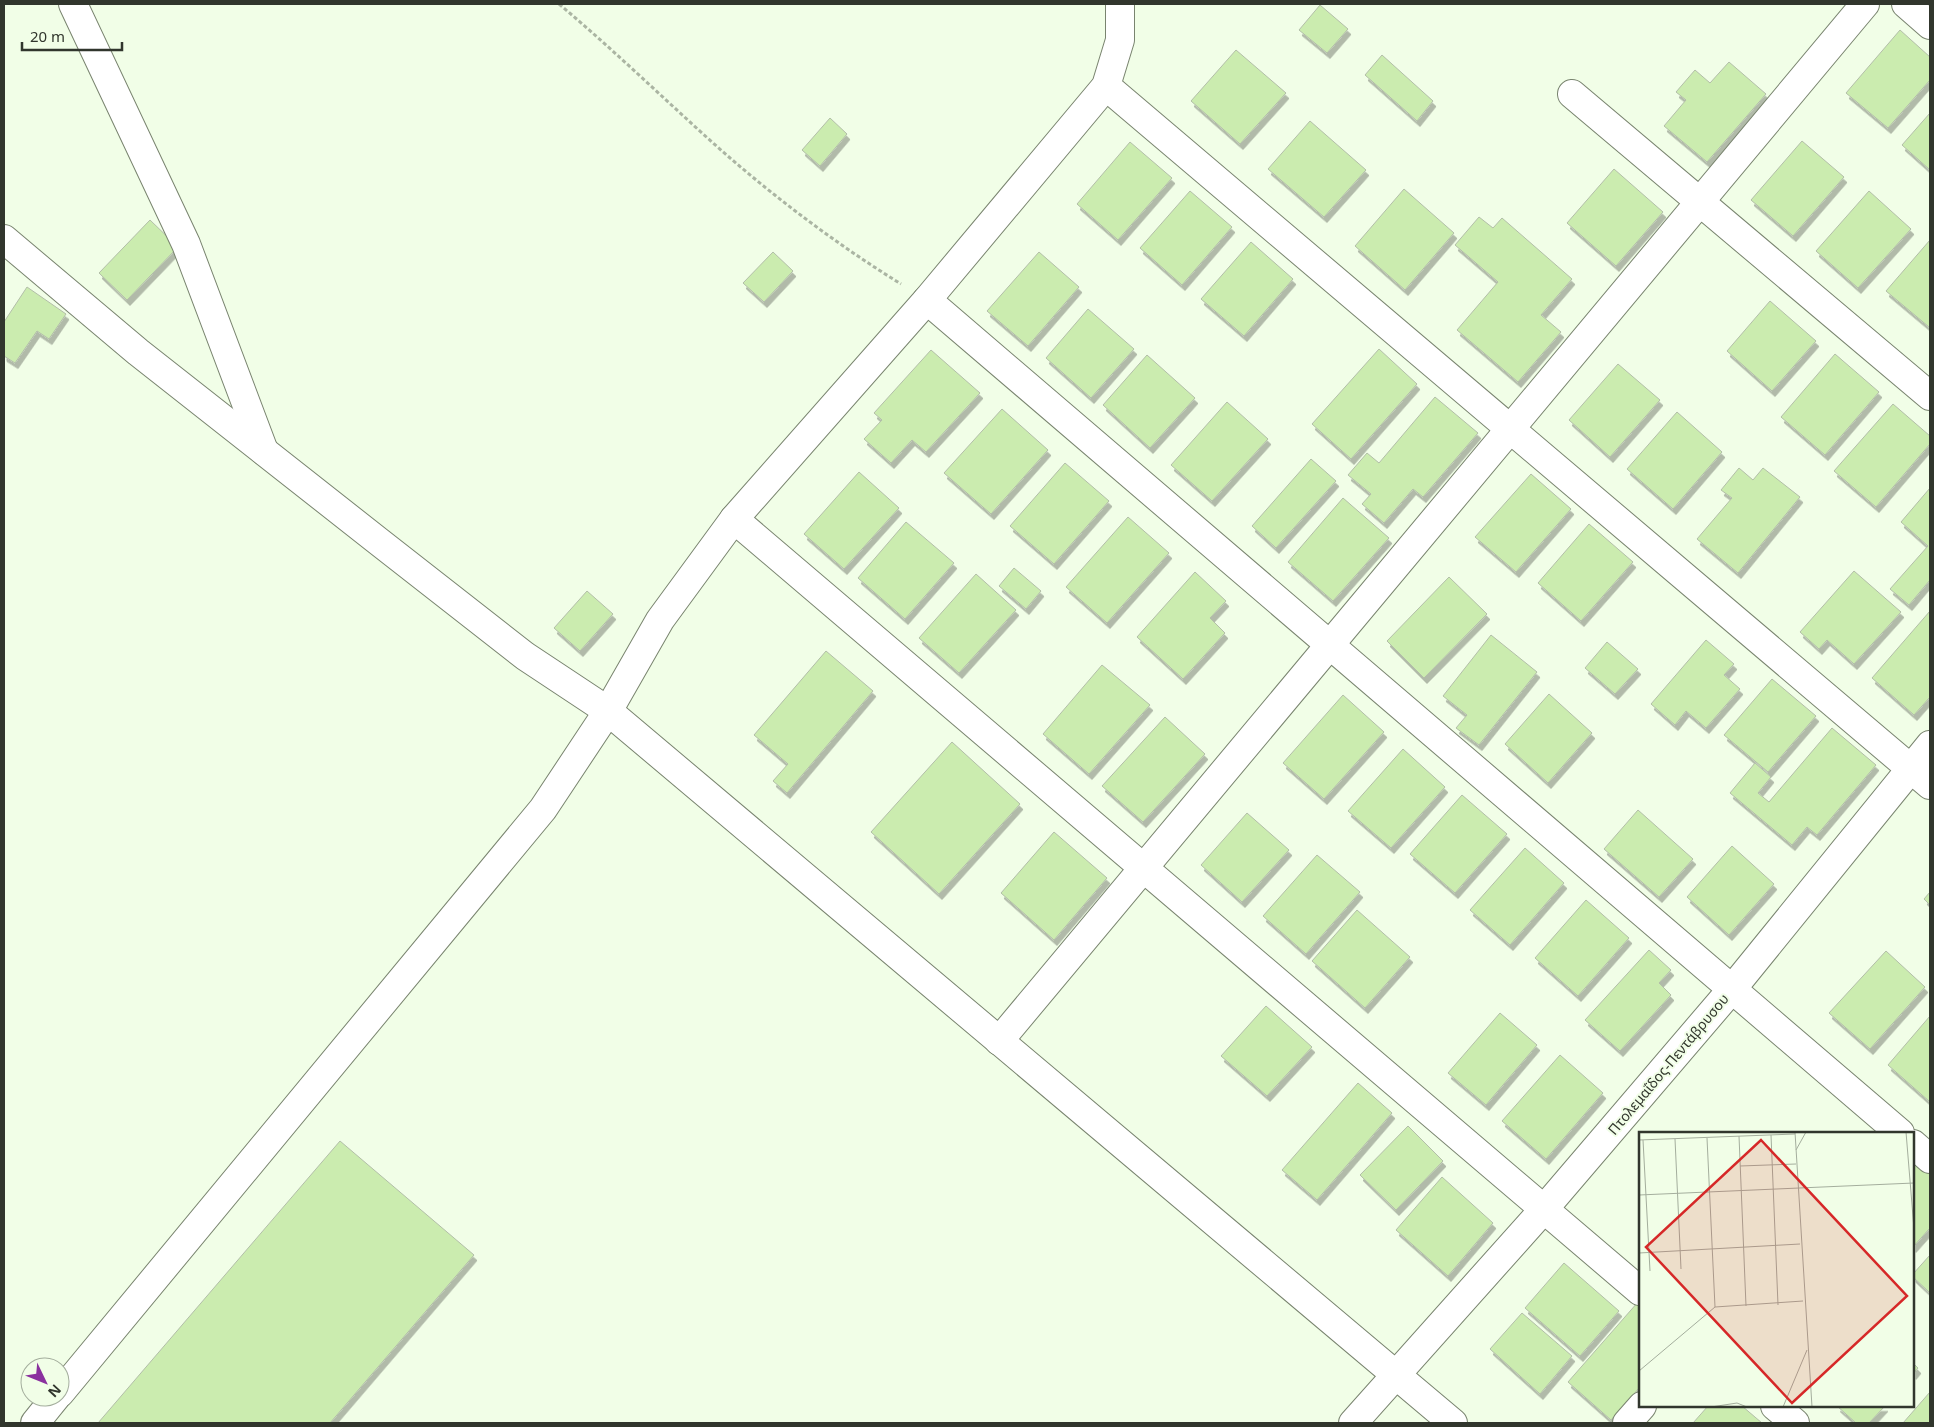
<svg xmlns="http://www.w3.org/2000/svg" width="1934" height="1427" font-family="'Noto Sans',sans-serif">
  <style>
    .building { fill: #cbecaf; stroke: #b2bea8; filter: url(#shadow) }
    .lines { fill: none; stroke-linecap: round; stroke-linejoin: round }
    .minor-casing { stroke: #79846f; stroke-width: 30 }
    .path { stroke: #abb5a3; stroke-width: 3; stroke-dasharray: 4 2.5; stroke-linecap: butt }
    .minor { stroke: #fff; stroke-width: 28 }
    .labels { text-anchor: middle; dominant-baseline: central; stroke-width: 4; stroke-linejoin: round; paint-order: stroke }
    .street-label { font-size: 14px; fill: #31362d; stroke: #f1fee7 }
    .inset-road { fill: none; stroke: #a4ae9d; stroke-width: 1 }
    .view { fill: #d62828; fill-opacity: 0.15; stroke: #d62828; stroke-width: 2.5 }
    .inset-edge { fill: none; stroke: #31362d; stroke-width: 2.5 }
  </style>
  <defs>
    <filter id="shadow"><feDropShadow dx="3" dy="5.5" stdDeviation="0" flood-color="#0004"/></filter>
  </defs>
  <rect width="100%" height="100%" fill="#f1fee7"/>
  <!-- building -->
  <g class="building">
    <polygon points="1320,5 1348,29 1327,53 1299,30"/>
    <polygon points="1900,30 1930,57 1930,80 1888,128 1846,93"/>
    <polygon points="1236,50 1286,93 1240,144 1191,101"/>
    <polygon points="1382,55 1433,101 1417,121 1365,75"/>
    <polygon points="1729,62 1766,94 1707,162 1664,126 1686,100 1676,92 1695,70 1710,83"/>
    <polygon points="1930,113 1930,170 1902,145"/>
    <polygon points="830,118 847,134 820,166 802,150"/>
    <polygon points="1310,121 1366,170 1324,217 1268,169"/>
    <polygon points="1802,141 1844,177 1793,236 1751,200"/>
    <polygon points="1130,142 1172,178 1118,240 1077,204"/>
    <polygon points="1614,169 1663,212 1616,266 1567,223"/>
    <polygon points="1404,189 1454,233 1405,290 1355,246"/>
    <polygon points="1190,191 1232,227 1182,285 1140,248"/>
    <polygon points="1869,191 1911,229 1858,288 1816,251"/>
    <polygon points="1479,217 1493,228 1502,218 1572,279 1541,315 1561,332 1518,382 1457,330 1498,282 1455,245"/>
    <polygon points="150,220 178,247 127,300 99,273"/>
    <polygon points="1930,240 1930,326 1929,327 1886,291"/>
    <polygon points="1251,242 1293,279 1244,336 1201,299"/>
    <polygon points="773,252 793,271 764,302 743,283"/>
    <polygon points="1039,252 1079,287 1028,346 987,311"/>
    <polygon points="27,287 66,314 49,339 37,331 15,363 4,356 4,322"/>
    <polygon points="1770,301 1816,341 1772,391 1727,351"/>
    <polygon points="1088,309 1134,349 1091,398 1046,358"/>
    <polygon points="1379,349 1417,384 1351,459 1312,424"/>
    <polygon points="931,350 980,393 926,452 912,440 891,463 864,439 882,420 874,413"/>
    <polygon points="1835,354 1879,392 1825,455 1781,417"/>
    <polygon points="1147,355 1195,398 1150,448 1103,405"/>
    <polygon points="1618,364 1660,400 1610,457 1569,420"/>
    <polygon points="1435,397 1478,433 1423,497 1413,489 1384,523 1362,504 1371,494 1348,475 1367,453 1379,463"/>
    <polygon points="1227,402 1268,439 1212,501 1171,465"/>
    <polygon points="1893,404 1930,436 1930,444 1876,507 1834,471"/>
    <polygon points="1002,409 1048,450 991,514 944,473"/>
    <polygon points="1677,412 1722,452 1673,509 1627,469"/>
    <polygon points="1311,459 1336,481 1276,548 1252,526"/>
    <polygon points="1065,463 1109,501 1054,564 1010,526"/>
    <polygon points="1739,468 1753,480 1763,468 1800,497 1738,573 1697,539 1732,498 1721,490"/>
    <polygon points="859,472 899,508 844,569 804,534"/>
    <polygon points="1531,474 1571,509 1516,572 1475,537"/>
    <polygon points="1930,488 1930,580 1909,605 1890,589 1928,546 1901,522"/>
    <polygon points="1343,498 1389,538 1333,601 1288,562"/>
    <polygon points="1128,517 1169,553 1107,623 1066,587"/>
    <polygon points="906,522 954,563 905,619 858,578"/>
    <polygon points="1589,524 1633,562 1581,621 1538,583"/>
    <polygon points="1014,568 1041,591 1026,609 999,586"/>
    <polygon points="1854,571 1901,612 1854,664 1827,640 1819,649 1800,632"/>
    <polygon points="1195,572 1226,601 1210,618 1225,633 1183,679 1137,637"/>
    <polygon points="976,574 1016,610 959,673 919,638"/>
    <polygon points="1449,577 1487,614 1424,678 1387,641"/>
    <polygon points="587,591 613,614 580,651 554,628"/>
    <polygon points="1930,611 1930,697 1914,715 1872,678"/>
    <polygon points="1491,635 1537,672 1479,745 1456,728 1467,715 1443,696"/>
    <polygon points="1706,640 1734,664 1724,675 1740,689 1706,728 1686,711 1675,725 1651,704"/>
    <polygon points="1607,642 1638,669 1615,694 1585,668"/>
    <polygon points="826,651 873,691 787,793 773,781 788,764 754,735"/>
    <polygon points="1102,665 1150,705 1089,774 1043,734"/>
    <polygon points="1772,679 1816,716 1768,772 1724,735"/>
    <polygon points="1549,694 1592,733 1548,783 1505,744"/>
    <polygon points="1343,695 1384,732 1324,799 1283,763"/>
    <polygon points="1165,717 1205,754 1143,822 1102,786"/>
    <polygon points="1832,728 1876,765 1817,835 1807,827 1792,845 1730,793 1755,763 1771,777 1758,793 1769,802"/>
    <polygon points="952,742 1020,804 939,894 871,832"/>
    <polygon points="1403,749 1445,787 1391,848 1348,811"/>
    <polygon points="1462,795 1507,834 1455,893 1410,854"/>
    <polygon points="1638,810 1693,859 1659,897 1604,849"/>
    <polygon points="1247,813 1289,850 1242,902 1201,865"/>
    <polygon points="1054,832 1107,878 1054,940 1001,893"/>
    <polygon points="1732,846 1774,884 1729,935 1687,897"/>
    <polygon points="1525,848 1564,883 1510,945 1470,910"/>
    <polygon points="1317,855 1360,892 1306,954 1263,916"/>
    <polygon points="1930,892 1930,905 1924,899"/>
    <polygon points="1586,900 1629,938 1578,996 1535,958"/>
    <polygon points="1357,910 1410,957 1365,1008 1312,961"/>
    <polygon points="1649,950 1671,970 1659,983 1671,995 1620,1051 1585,1020"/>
    <polygon points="1886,951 1925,987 1870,1049 1829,1013"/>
    <polygon points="1266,1006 1312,1047 1267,1096 1221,1056"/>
    <polygon points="1500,1013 1537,1045 1486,1105 1448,1073"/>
    <polygon points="1930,1016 1930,1102 1888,1065"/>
    <polygon points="1560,1055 1603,1093 1546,1159 1502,1121"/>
    <polygon points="1358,1083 1392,1113 1317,1200 1282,1170"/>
    <polygon points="1408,1126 1443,1161 1396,1210 1360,1175"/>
    <polygon points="340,1141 474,1255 330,1423 98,1423"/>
    <polygon points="1918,1159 1930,1170 1930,1228 1913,1247 1913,1164"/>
    <polygon points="1442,1177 1493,1223 1448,1276 1396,1230"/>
    <polygon points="1930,1255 1930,1293 1913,1277 1913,1274"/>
    <polygon points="1564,1263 1619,1311 1580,1356 1525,1308"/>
    <polygon points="1638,1302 1640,1304 1640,1387 1611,1420 1568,1382"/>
    <polygon points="1522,1313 1572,1356 1540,1394 1490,1349"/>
    <polygon points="1913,1363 1918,1368 1913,1374"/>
    <polygon points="1930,1392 1930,1423 1903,1423"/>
    <polygon points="1708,1406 1742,1406 1762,1423 1693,1423"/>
    <polygon points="1837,1406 1885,1406 1869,1423 1856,1423"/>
  </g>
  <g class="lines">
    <!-- minor casing -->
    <g class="minor-casing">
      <g id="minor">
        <polyline points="73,4 186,244 264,451"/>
        <polyline points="1906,4 1930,25"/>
        <polyline points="1106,86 1930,785"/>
        <polyline points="1572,94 1930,396"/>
        <polyline points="4,239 138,352 378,541 525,656 608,711 1453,1423"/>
        <polyline points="927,300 1900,1133"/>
        <polyline points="734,519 1640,1291"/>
        <polyline points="999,1041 1865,4"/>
        <polyline points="1913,1144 1930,1159"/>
        <polyline points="60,1393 543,809 608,711 660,620 734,519 927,300 1106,86 1120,40 1120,4"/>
        <polyline points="1775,1406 1795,1423"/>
        <polyline points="35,1423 56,1397"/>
        <polyline points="1353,1423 1544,1209 1732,989 1930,745"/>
        <polyline points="1627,1423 1642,1406"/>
      </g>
    </g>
    <!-- path -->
    <path class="path" d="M559,4c56,47 108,98 163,147 56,49 116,94 179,133"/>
    <!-- minor -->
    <use href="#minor" class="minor"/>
  </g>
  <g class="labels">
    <!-- street labels -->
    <g class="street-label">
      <text transform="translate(1668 1064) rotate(-50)">Πτολεμαΐδος-Πεντάβρυσου</text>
    </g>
  </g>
  <!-- overview -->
  <g transform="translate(1639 1132)">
    <rect width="275" height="275" fill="#f1fee7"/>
    <path class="inset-road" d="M156,0l17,275M267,0l8,97M132,3l7,170M100,4l7,170M68,6l8,169M36,7l6,130M0,8l156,-6M4,8l7,131M157,18l10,-18M101,34l56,-2M0,63l275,-12M0,121l161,-9M0,239l76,-64 88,-6M72,275l26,-4 10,4M144,275l24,-57"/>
    <path class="view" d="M122,8l146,156 -115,107 -146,-156z"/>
    <rect width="275" height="275" class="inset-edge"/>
  </g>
  <!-- border -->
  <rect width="1934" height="1427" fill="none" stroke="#31362d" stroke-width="10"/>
  <!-- north arrow -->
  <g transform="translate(45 1382) rotate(133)"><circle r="24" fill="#f1fee7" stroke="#a4ae9d"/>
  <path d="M0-4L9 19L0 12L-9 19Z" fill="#8a319e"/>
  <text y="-8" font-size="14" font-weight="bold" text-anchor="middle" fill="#31362d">N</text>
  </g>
  <!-- scale -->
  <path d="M22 42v8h100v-8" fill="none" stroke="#31362d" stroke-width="2.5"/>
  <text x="30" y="42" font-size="15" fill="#31362d" stroke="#f1fee7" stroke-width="4" paint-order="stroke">20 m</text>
</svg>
